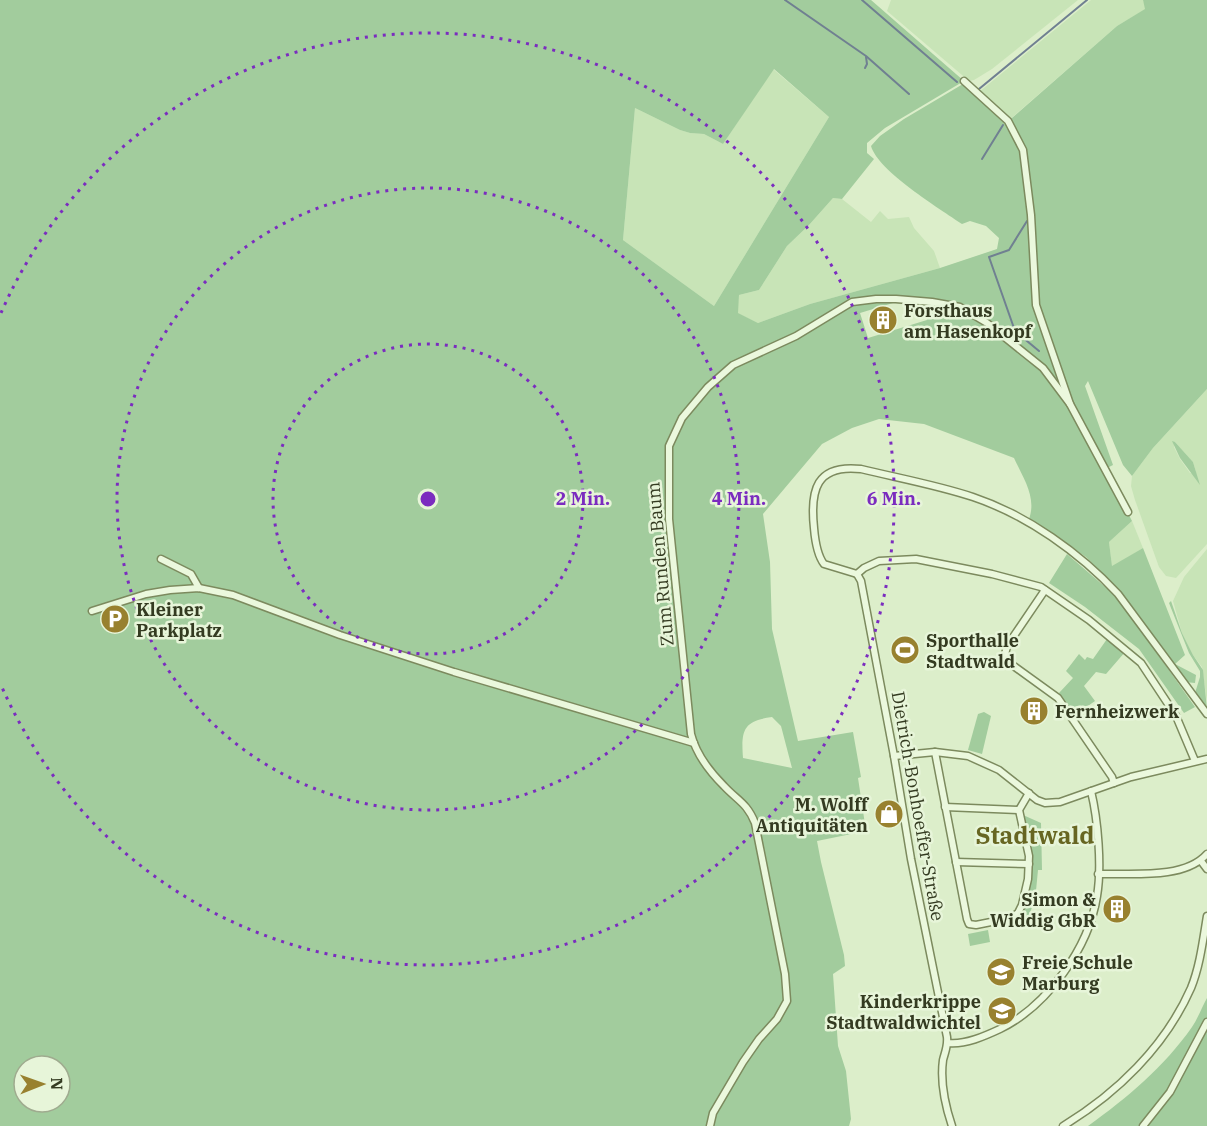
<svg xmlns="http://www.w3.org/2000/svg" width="1207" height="1126" font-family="'IBM Plex Serif',serif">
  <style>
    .farmland { fill: #c8e4b7; fill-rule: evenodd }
    .green { fill: #a2cc9d; fill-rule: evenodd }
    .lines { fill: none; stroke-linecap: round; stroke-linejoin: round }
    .stream { stroke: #708091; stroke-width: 2 }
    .street-casing { stroke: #7c8a5e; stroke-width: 9 }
    .street { stroke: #ebf8dd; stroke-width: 6 }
    .ring { fill: none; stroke: #7b2cbf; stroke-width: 3; stroke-dasharray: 3 6 }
    .labels { text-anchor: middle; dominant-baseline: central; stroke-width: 5; stroke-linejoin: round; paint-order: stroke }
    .poi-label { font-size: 18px; font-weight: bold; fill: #343b21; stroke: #e7f5d9; text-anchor: start }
    .street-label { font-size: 18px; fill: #343b21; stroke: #e7f5d9 }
    .district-label { font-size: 24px; font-weight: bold; fill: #676622; stroke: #e7f5d9 }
    .centre { fill: #7b2cbf; stroke: #e7f5d9; stroke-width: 3 }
    .ring-label { font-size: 18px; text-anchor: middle; font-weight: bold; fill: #7b2cbf; stroke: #e7f5d9; stroke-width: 5; stroke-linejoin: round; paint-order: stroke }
  </style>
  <rect width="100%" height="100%" fill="#dceeca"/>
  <!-- farmland -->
  <g class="farmland">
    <polygon points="891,0 1078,0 992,69 974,80 969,81 887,11"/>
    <polygon points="1091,0 1143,0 1146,9 1117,26 1008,121 979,92"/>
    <polygon points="773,69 829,117 714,306 623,240 635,108 680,130 690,133 704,134 723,144"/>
    <polygon points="833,198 842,199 871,222 880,211 888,219 909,217 914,228 934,251 940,268 810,304 758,323 737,313 739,295 759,290 787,246 809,225"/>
    <path d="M1207,389v155l-31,34 -10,-2 -7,-9 -24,-67 -4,-14 1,-10 21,-28zM1175,442l18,20 3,10 -6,1 -10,-14 -6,-12z"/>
    <polygon points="1132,521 1143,548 1112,567 1109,542"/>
    <polygon points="1207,549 1207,702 1202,667 1193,655 1182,633 1173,601 1184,577"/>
  </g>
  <!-- green -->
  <g class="green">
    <path d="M0,0h871l93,81 -79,47 -18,15v10l7,6 -32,40 -9,-1 -24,27 -22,21 -28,44 -20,5 -1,18 20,10 52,-19 130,-36 57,-19 2,-11 -13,-12 -16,-5 -8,3c-22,-15 -84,-53 -91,-78l9,-10 24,-17 59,-35 42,40 112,-98 28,-17 -2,-9h64v389l-54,59 -21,28 -9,-11 -35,-84 -3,5 28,79 -8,4 27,52 -23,21 3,24 31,-18 42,107 -10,9 21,11 -1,8 -10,-1 -66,-91 -33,-34 -57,-38c8,-22 -6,-41 -15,-61l-90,-34 -45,-5 -27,9 -30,16 -59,70 7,48 2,67 26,112 55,-9 8,45 -3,1 8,53 -49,10 4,21 23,93 1,11 -12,8 5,72 8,25 5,48 -2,7h-849zM774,69l55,48 -115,189 -91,-66 12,-132 45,22 10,3 14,1 19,10zM893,303l27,1 7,16 -59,18 -8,-25zM772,717l9,9 11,42 -49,-10c-2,-28 0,-37 29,-41zM24,1066h36v36h-36z"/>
    <polygon points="1172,441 1175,442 1193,462 1200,485 1180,458"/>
    <polygon points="1067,554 1118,598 1195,707 1184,713 1139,649 1085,607 1049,583"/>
    <polygon points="1171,601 1182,633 1193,655 1203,670 1207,709 1195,693 1200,677 1200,671 1189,653 1169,603"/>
    <polygon points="1107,639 1125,652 1106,674 1096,672 1084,686 1095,701 1075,715 1059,693 1073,678 1066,671 1079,654 1085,660 1087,657 1093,659"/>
    <polygon points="984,712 991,716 982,754 968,750 978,714"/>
    <polygon points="1023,815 1041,823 1042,870 1038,870 1035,901 1027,919 1019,915 1031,859"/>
    <polygon points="988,930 990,942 970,946 968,934"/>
    <path d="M1207,998v128h-119c39,-28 76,-59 104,-99 6,-9 10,-20 15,-29z"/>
  </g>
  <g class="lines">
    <!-- stream -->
    <g class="stream">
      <polyline points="785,0 866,56 909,94"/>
      <polyline points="862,0 957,82"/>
      <polyline points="865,68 867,64 866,57"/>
      <polyline points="979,89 1087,0"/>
      <polyline points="982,159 1003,125"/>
      <polyline points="1027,221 1009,250 989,257 1015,331 1039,351"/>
    </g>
    <!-- street casing -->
    <g class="street-casing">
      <g id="street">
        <polyline points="964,81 1008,121 1023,150 1031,215 1036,305 1070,404 1128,512"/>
        <polyline points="161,559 191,574 199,588"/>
        <path d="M857,574l-33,-10c-7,-9 -9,-24 -10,-36 -4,-38 2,-64 47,-59 37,9 76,16 112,28 54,18 107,56 145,97l89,120"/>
        <path d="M857,574l4,7 33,175 17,103 36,178c1,9 -2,15 -4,23 -3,22 2,45 9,66"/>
        <polyline points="857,574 864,568 879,561 916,559 992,574 1041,587 1089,620 1141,663 1176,716 1195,761"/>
        <polyline points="1045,590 1007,646 1004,659 1058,698 1112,777 1114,783"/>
        <polyline points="92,611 146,594 170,590 199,588 233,595 340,635 454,672 694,743"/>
        <polyline points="935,752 967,919 969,924 976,925 1011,918 1018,913 1022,905 1028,879 1029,856 1019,810 1029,793"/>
        <polyline points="894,756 935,752 968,756 999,770 1037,800 1045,803 1060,802 1131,777 1207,759"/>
        <polyline points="945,807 1019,810"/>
        <polyline points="1201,861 1207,869"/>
        <polyline points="956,862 1029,864"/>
        <path d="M1098,874c32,-1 86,6 109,-20"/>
        <path d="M948,1043c17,2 37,-7 52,-14 47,-23 89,-81 97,-133 5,-29 1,-76 -6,-105"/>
        <path d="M710,1126l3,-13 30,-51 16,-23 18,-20 10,-18 -2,-27 -30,-151c-8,-20 -17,-22 -31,-37 -14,-14 -28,-32 -33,-52l-22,-215v-73l13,-28 26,-31 25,-22 63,-29 56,-34 24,-3h20l36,3 28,5 27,16 56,45 27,36"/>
        <path d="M1063,1126c53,-32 102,-79 128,-138 9,-22 12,-48 16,-72"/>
        <polyline points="1143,1126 1170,1092 1207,1022"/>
      </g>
    </g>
    <!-- street -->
    <use href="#street" class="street"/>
  </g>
  <!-- distance rings -->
  <g class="ring">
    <circle cx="428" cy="499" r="155"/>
    <circle cx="428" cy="499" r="311"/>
    <path d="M1 313A466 466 0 1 1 1 685"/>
  </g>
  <!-- icons -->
  <defs>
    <g id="building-disc" transform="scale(1.5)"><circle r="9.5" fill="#98812f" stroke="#e7f5d9"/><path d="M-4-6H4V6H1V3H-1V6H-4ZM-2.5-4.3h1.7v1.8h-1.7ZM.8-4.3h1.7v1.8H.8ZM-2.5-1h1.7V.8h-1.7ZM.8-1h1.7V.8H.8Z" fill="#fff"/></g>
    <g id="parking-disc" transform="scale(1.5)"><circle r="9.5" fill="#98812f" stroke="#e7f5d9"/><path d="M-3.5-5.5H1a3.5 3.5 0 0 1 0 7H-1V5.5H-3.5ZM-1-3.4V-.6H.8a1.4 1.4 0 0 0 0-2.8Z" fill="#fff"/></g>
    <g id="stadium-disc" transform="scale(1.5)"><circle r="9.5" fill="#98812f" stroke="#e7f5d9"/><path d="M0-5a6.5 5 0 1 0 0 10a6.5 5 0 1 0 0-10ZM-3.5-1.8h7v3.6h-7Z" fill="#fff"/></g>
    <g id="shop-disc" transform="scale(1.5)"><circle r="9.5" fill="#98812f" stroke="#e7f5d9"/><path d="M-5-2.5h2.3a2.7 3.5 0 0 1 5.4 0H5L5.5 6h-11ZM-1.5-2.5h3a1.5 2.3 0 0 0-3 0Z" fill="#fff"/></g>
    <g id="school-disc" transform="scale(1.5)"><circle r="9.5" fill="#98812f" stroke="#e7f5d9"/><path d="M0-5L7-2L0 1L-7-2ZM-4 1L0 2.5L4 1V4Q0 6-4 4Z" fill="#fff"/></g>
  </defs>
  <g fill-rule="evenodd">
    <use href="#building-disc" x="883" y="320"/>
    <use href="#parking-disc" x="115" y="619"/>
    <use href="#stadium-disc" x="905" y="650"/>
    <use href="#building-disc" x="1034" y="711"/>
    <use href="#shop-disc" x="889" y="814"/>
    <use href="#building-disc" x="1117" y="909"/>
    <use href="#school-disc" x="1001" y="972"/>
    <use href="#school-disc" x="1002" y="1011"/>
  </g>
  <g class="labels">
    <!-- poi labels -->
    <g class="poi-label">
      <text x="904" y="310">Forsthaus<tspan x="904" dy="21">am Hasenkopf</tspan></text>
      <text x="136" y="609">Kleiner<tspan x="136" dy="21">Parkplatz</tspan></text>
      <text x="926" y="640">Sporthalle<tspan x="926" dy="21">Stadtwald</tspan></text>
      <text x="1055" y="711">Fernheizwerk</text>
      <text x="868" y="804" text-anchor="end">M. Wolff<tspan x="868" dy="21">Antiquitäten</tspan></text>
      <text x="1096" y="899" text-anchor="end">Simon &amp;<tspan x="1096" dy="21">Widdig GbR</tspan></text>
      <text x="1022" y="962">Freie Schule<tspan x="1022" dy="21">Marburg</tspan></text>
      <text x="981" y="1001" text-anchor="end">Kinderkrippe<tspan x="981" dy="21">Stadtwaldwichtel</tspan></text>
    </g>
    <!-- street labels -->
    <g class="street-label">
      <text transform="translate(660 564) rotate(-95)">Zum Runden Baum</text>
      <text transform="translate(918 806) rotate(80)">Dietrich-Bonhoeffer-Straße</text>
    </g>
    <!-- district labels -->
    <g class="district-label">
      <text x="1035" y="835">Stadtwald</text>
    </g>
  </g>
  <circle cx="428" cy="499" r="9" class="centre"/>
  <g class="ring-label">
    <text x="583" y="505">2 Min.</text>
    <text x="739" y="505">4 Min.</text>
    <text x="894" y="505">6 Min.</text>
  </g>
  <!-- north arrow -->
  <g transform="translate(42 1084) rotate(89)"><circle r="28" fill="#e7f5d9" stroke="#9fab8f" stroke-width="1.5"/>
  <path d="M0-4.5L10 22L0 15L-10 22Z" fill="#98812f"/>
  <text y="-9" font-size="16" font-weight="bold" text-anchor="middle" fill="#343b21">N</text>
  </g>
</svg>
